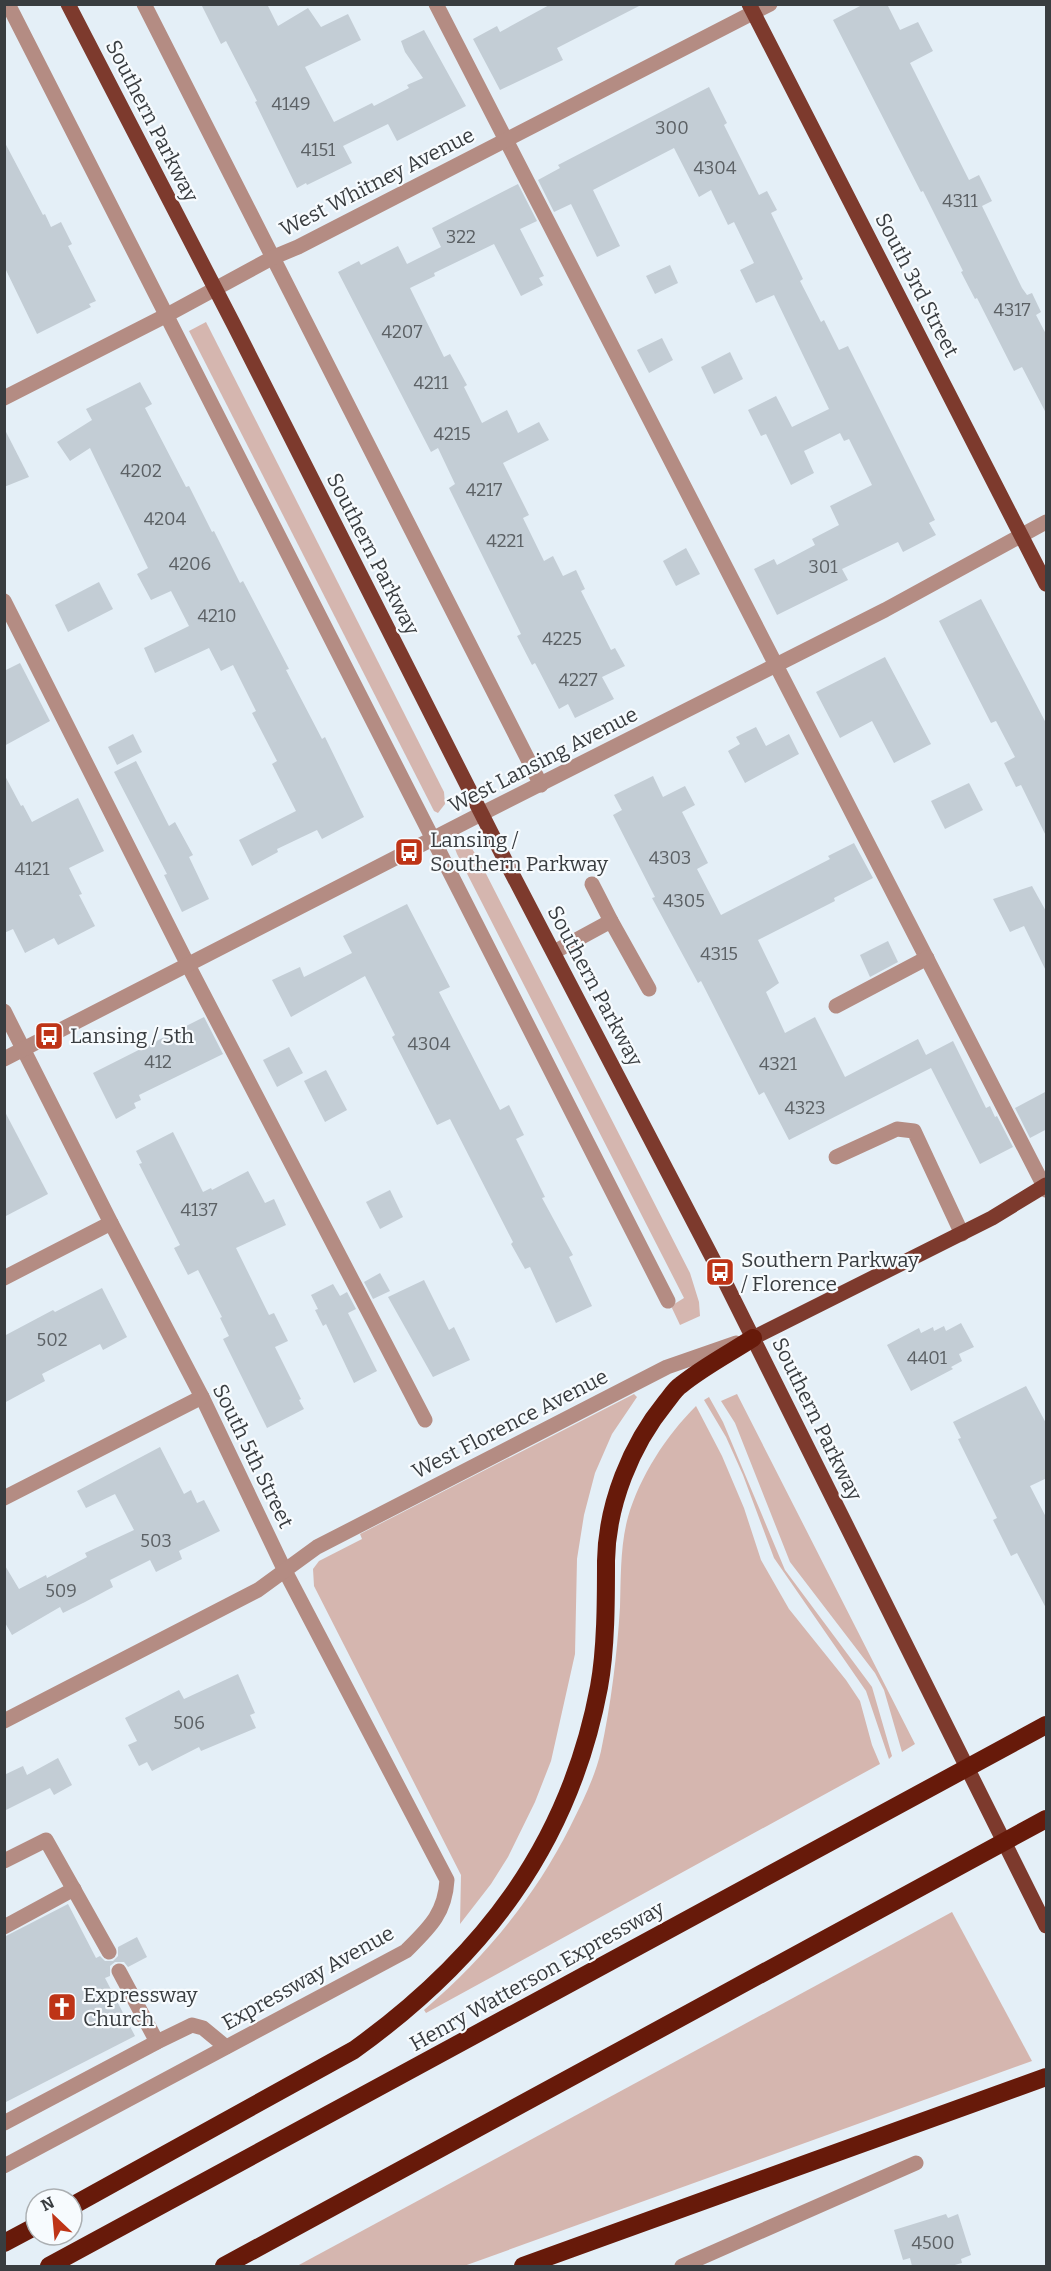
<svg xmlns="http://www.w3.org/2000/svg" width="1051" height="2271" font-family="Bitter,serif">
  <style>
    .green { fill: #d5b6af }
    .building { fill: #c3cdd5 }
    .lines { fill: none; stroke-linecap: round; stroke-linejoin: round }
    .minor { stroke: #b48c83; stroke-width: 15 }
    .major { stroke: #7d3a2d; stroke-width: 15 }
    .highway { stroke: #671a0a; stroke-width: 18 }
    .labels { text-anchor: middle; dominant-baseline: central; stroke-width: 4.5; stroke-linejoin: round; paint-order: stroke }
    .number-label { font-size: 18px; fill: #5c6165 }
    .street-label { font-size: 21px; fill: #393d40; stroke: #f7fbfe }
    .poi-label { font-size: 21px; fill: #393d40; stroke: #f7fbfe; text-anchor: start }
  </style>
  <rect width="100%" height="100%" fill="#e4eff7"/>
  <!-- green -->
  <g class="green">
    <polygon points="206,322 444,792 445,804 438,813 434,811 189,331"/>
    <polygon points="460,844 471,847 479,860 690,1273 699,1302 700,1316 680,1325 671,1306 684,1298 457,854 454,846"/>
    <polygon points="634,1394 637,1397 612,1434 595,1473 584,1515 577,1559 575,1654 551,1761 535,1802 508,1857 491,1884 460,1924 461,1875 314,1586 313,1569 319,1561 362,1539 360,1534"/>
    <polygon points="737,1394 915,1744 902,1752 884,1690 875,1673 790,1562 735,1423 721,1401"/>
    <polygon points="709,1397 723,1422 785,1570 872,1687 892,1756 889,1759 866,1691 774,1558 743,1475 726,1437 704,1400"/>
    <path d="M696,1406l26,50 22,52 17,52 28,49 57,71 14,21 12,44 8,19 -454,249 -2,-3c61,-52 110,-112 146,-183 12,-24 25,-50 31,-76 10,-47 16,-95 19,-144 1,-29 0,-61 8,-90 12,-41 38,-81 68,-111z"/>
    <polygon points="952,1912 1032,2061 464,2266 297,2266"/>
  </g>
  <!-- building -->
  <g class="building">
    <polygon points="201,4 267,4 278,26 308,8 321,27 348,14 361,40 305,67 334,122 372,103 374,106 409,88 407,85 423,78 405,52 401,41 424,30 466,106 397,141 388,124 343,146 352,163 307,185 306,183 297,188 255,102 257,101 226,41 221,44"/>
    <polygon points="551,4 643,4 557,48 563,60 500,90 473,39 497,26 500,32"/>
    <polygon points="864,4 887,4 900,30 918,22 933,51 910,63 969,180 979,175 992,201 982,206 1022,288 1027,295 1032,293 1041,312 1036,315 1047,336 1047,415 1022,367 1014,371 977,298 975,299 961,272 963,271 923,191 921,192 833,20"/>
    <polygon points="709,87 727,123 724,125 759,195 767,191 777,210 771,213 803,279 800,281 821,322 824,320 839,350 848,346 935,520 929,523 936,535 903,552 898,542 842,569 848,580 777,615 754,569 774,559 777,565 815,545 812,539 839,525 830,506 872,485 849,439 844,441 840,433 804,451 814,473 791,485 766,434 761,436 748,410 776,396 792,427 829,409 774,295 756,303 740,270 754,263 734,222 728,225 711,190 699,197 674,148 593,190 620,246 597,257 571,204 554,212 538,180 560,168 558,165"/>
    <polygon points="4,141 43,215 45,214 51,227 61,222 72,244 68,246 96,301 89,304 91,307 37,334 4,266"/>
    <polygon points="518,184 537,221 520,229 544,276 539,278 543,285 521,296 494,244 434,273 435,276 410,288 444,357 450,354 467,385 464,387 482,423 507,410 518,433 539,422 549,440 503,463 529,515 523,518 544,561 553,556 563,576 576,570 585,589 581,591 611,650 615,648 625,666 602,677 614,699 575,718 568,704 559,709 535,663 532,665 517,636 521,634 449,488 455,484 438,448 431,452 338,272 359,261 361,265 398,246 407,264 441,247 432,228"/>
    <polygon points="670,265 678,283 655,294 646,276"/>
    <polygon points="662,338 673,360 649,373 637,350"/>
    <polygon points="730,352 743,379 714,394 701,367"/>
    <polygon points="140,382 152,404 145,408 186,487 189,486 212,532 214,531 240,583 243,581 289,669 286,670 322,739 325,737 364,817 322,839 317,830 277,849 278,852 252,866 239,840 296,811 272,764 277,761 252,713 256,711 233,665 221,671 209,648 155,673 144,648 189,626 171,591 151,600 137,574 148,568 90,448 70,461 57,442 92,420 86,409"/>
    <polygon points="4,428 29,477 4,487"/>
    <polygon points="686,548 700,574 676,586 663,561"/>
    <polygon points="99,582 113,609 68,632 55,605"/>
    <polygon points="981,599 1047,725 1047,838 1021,785 1016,787 1004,763 1015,757 996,721 991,723 939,621"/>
    <polygon points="885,657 931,744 894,763 872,721 840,738 816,692"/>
    <polygon points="20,663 50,721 4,746 4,671"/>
    <polygon points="756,727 766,746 789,734 799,754 745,783 728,751 740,744 736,737"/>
    <polygon points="133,734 142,752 117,765 108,747"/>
    <polygon points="136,761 169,826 175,822 193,855 189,857 209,899 182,912 164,875 167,874 114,772"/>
    <polygon points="4,774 21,806 23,805 32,822 78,798 104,851 69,868 82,894 79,895 95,926 58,945 54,938 25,953 13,929 4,933"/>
    <polygon points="653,776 663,797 685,786 695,805 682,812 708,863 697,869 721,915 830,859 828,856 854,843 873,878 834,898 835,901 758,940 779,983 766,992 785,1033 815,1017 845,1077 918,1039 926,1055 953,1041 986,1108 990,1106 995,1117 997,1116 1013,1147 980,1164 931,1068 789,1140 764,1092 759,1095 701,981 698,983 652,898 655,897 613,815 622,810 614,795"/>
    <polygon points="969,783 983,810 945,829 931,801"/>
    <polygon points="1032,886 1047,913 1047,973 1024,926 1010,932 993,899"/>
    <polygon points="407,904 450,987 439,992 500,1110 509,1105 524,1135 516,1139 545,1197 542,1198 573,1255 569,1257 592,1306 556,1323 530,1267 525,1269 511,1244 513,1242 450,1119 437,1125 392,1037 395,1035 365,976 291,1017 272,980 300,967 304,977 352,953 343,936"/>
    <polygon points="888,941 898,962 870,977 860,955"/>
    <polygon points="204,1017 223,1054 139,1095 141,1100 134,1103 136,1108 116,1119 93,1073"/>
    <polygon points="289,1047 303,1073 277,1087 263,1060"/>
    <polygon points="326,1070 347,1110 325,1122 304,1081"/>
    <polygon points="1047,1091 1047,1129 1030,1138 1015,1108"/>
    <polygon points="4,1110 48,1194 4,1217"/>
    <polygon points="173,1132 203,1192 211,1188 212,1190 248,1171 265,1203 274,1199 286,1225 236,1248 269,1315 274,1313 288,1341 275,1347 301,1399 299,1400 304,1409 267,1428 223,1339 229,1336 220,1318 222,1317 198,1270 188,1275 174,1248 180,1245 139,1164 142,1163 136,1151"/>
    <polygon points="390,1190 403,1217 380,1229 366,1202"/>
    <polygon points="380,1273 390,1291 373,1299 364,1282"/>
    <polygon points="424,1280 449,1330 454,1327 470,1360 433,1377 388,1297"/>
    <polygon points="333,1284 340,1296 347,1292 356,1309 348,1313 377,1371 354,1383 326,1324 323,1326 315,1310 318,1309 311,1295"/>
    <polygon points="102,1288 127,1337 103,1350 100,1344 42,1374 45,1381 4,1403 4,1336 53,1310 55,1312"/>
    <polygon points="961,1323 974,1347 959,1354 962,1361 951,1367 953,1369 911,1391 887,1345 919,1328 921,1333 933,1327 934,1331 944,1326 946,1331"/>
    <polygon points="1026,1386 1047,1425 1047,1478 1030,1486 1047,1519 1047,1610 1017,1553 1011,1556 993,1520 997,1518 958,1439 961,1438 953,1422"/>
    <polygon points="160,1447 184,1494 191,1490 197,1503 204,1500 220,1531 179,1551 182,1559 156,1572 150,1560 110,1580 113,1587 85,1602 63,1613 60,1607 12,1635 4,1621 4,1564 19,1589 46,1575 47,1578 87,1557 85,1553 134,1530 115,1494 86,1508 77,1491"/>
    <polygon points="238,1674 255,1713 250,1715 256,1728 201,1751 199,1747 152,1771 147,1762 139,1766 128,1745 137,1741 125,1718 179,1690 184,1699"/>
    <polygon points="58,1758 72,1785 54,1795 50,1788 4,1811 4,1775 23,1766 27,1775"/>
    <polygon points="68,1904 96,1958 100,1956 105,1961 113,1961 118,1956 118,1947 137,1937 147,1957 128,1967 124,1962 115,1962 110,1966 110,1976 105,1978 135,2036 4,2103 4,1937"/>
    <polygon points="946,2214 948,2218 958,2214 971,2255 961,2259 962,2263 951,2266 912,2266 910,2258 903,2260 894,2230"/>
  </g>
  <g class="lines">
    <!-- minor -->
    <g class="minor">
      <polyline points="8,4 668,1301"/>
      <polyline points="144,4 541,785"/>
      <polyline points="436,4 1046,1190"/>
      <polyline points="4,398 167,315 274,257 298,247 770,4"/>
      <polyline points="4,601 188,965 425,1420"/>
      <polyline points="592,884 611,921"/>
      <polyline points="554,952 611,921 649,989"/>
      <polyline points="836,1006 927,958"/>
      <path d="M4,1011l107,212 91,174 82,172 163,311c-2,34 -18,48 -41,71l-402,215"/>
      <polyline points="4,1059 481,814 885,610 1046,522"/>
      <polyline points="836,1157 897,1129 914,1131 962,1234"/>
      <polyline points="4,1278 111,1223"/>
      <polyline points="4,1498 202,1397"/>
      <polyline points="4,1721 258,1590 317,1547 667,1367 736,1343"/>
      <polyline points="4,1861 46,1840 109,1952"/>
      <polyline points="4,1927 74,1889"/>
      <polyline points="119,1971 157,2042"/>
      <polyline points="4,2123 157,2042 192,2025 203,2028 226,2047"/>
      <polyline points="682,2266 916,2163"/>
    </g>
    <!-- major -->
    <g class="major">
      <polyline points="68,4 234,325 506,862 725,1282 1046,1926"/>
      <polyline points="749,4 1046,584"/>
      <polyline points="753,1338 992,1218 1046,1185"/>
    </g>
    <!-- highway -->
    <g class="highway">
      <path d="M72,2206l282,-156c128,-92 215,-204 245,-363 7,-38 7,-87 7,-126 1,-57 25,-116 60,-159 5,-6 9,-13 15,-17 22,-18 49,-32 72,-47"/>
      <polyline points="4,2243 36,2226"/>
      <polyline points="49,2266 1046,1725"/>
      <polyline points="224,2266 1046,1819"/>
      <polyline points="523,2266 1046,2077"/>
    </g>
  </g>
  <!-- icons -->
  <defs>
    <g id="bus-square" transform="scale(1.5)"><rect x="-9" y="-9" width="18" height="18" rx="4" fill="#be3417" stroke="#f7fbfe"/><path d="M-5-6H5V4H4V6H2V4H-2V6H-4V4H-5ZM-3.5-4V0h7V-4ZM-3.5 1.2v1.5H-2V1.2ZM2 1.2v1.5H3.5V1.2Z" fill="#fff"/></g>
    <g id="church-square" transform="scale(1.5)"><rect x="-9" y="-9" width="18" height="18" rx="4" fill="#be3417" stroke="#f7fbfe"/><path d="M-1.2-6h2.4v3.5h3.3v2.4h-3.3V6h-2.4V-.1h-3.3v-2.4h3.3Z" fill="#fff"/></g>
  </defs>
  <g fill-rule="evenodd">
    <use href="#bus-square" x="409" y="852"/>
    <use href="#bus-square" x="49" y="1036"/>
    <use href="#bus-square" x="720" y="1272"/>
    <use href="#church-square" x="62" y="2007"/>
  </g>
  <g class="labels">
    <!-- number labels -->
    <g class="number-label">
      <text x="291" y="104">4149</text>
      <text x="672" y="128">300</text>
      <text x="318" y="150">4151</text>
      <text x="715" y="168">4304</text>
      <text x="960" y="201">4311</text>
      <text x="461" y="237">322</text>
      <text x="1012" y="310">4317</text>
      <text x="402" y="332">4207</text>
      <text x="431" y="383">4211</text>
      <text x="452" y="434">4215</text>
      <text x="141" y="471">4202</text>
      <text x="484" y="490">4217</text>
      <text x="165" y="519">4204</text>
      <text x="505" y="541">4221</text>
      <text x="190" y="564">4206</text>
      <text x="823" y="567">301</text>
      <text x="217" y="616">4210</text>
      <text x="562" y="639">4225</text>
      <text x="578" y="680">4227</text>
      <text x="670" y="858">4303</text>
      <text x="32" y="869">4121</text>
      <text x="684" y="901">4305</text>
      <text x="719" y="954">4315</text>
      <text x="429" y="1044">4304</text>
      <text x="158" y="1062">412</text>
      <text x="778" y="1064">4321</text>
      <text x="805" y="1108">4323</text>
      <text x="199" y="1210">4137</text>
      <text x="52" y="1340">502</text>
      <text x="927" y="1358">4401</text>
      <text x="156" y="1541">503</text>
      <text x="61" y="1591">509</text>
      <text x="189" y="1723">506</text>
      <text x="933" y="2243">4500</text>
    </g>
    <!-- street labels -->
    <g class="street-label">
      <text transform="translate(152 121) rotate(63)">Southern Parkway</text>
      <text transform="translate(377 182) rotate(-27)">West Whitney Avenue</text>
      <text transform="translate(917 285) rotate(63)">South 3rd Street</text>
      <text transform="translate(373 554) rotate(63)">Southern Parkway</text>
      <text transform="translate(543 760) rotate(-27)">West Lansing Avenue</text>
      <text transform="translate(595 986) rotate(62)">Southern Parkway</text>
      <text transform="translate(817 1419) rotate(64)">Southern Parkway</text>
      <text transform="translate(510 1424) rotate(-27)">West Florence Avenue</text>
      <text transform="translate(253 1456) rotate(64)">South 5th Street</text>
      <text transform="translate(537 1976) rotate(-29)">Henry Watterson Expressway</text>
      <text transform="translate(308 1978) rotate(-29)">Expressway Avenue</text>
    </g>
    <!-- poi labels -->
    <g class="poi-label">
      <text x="430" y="840">Lansing /<tspan x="430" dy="24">Southern Parkway</tspan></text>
      <text x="70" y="1036">Lansing / 5th</text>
      <text x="741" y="1260">Southern Parkway<tspan x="741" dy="24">/ Florence</tspan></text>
      <text x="83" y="1995">Expressway<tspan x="83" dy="24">Church</tspan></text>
    </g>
  </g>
  <!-- border -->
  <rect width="1051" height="2271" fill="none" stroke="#393d40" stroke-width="12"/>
  <!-- north arrow -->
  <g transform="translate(54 2217) rotate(334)"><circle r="28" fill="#f7fbfe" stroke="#abafb2" stroke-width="1.5"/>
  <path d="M0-4.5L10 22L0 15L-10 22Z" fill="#be3417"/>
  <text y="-9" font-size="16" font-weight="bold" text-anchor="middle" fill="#393d40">N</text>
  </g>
</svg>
